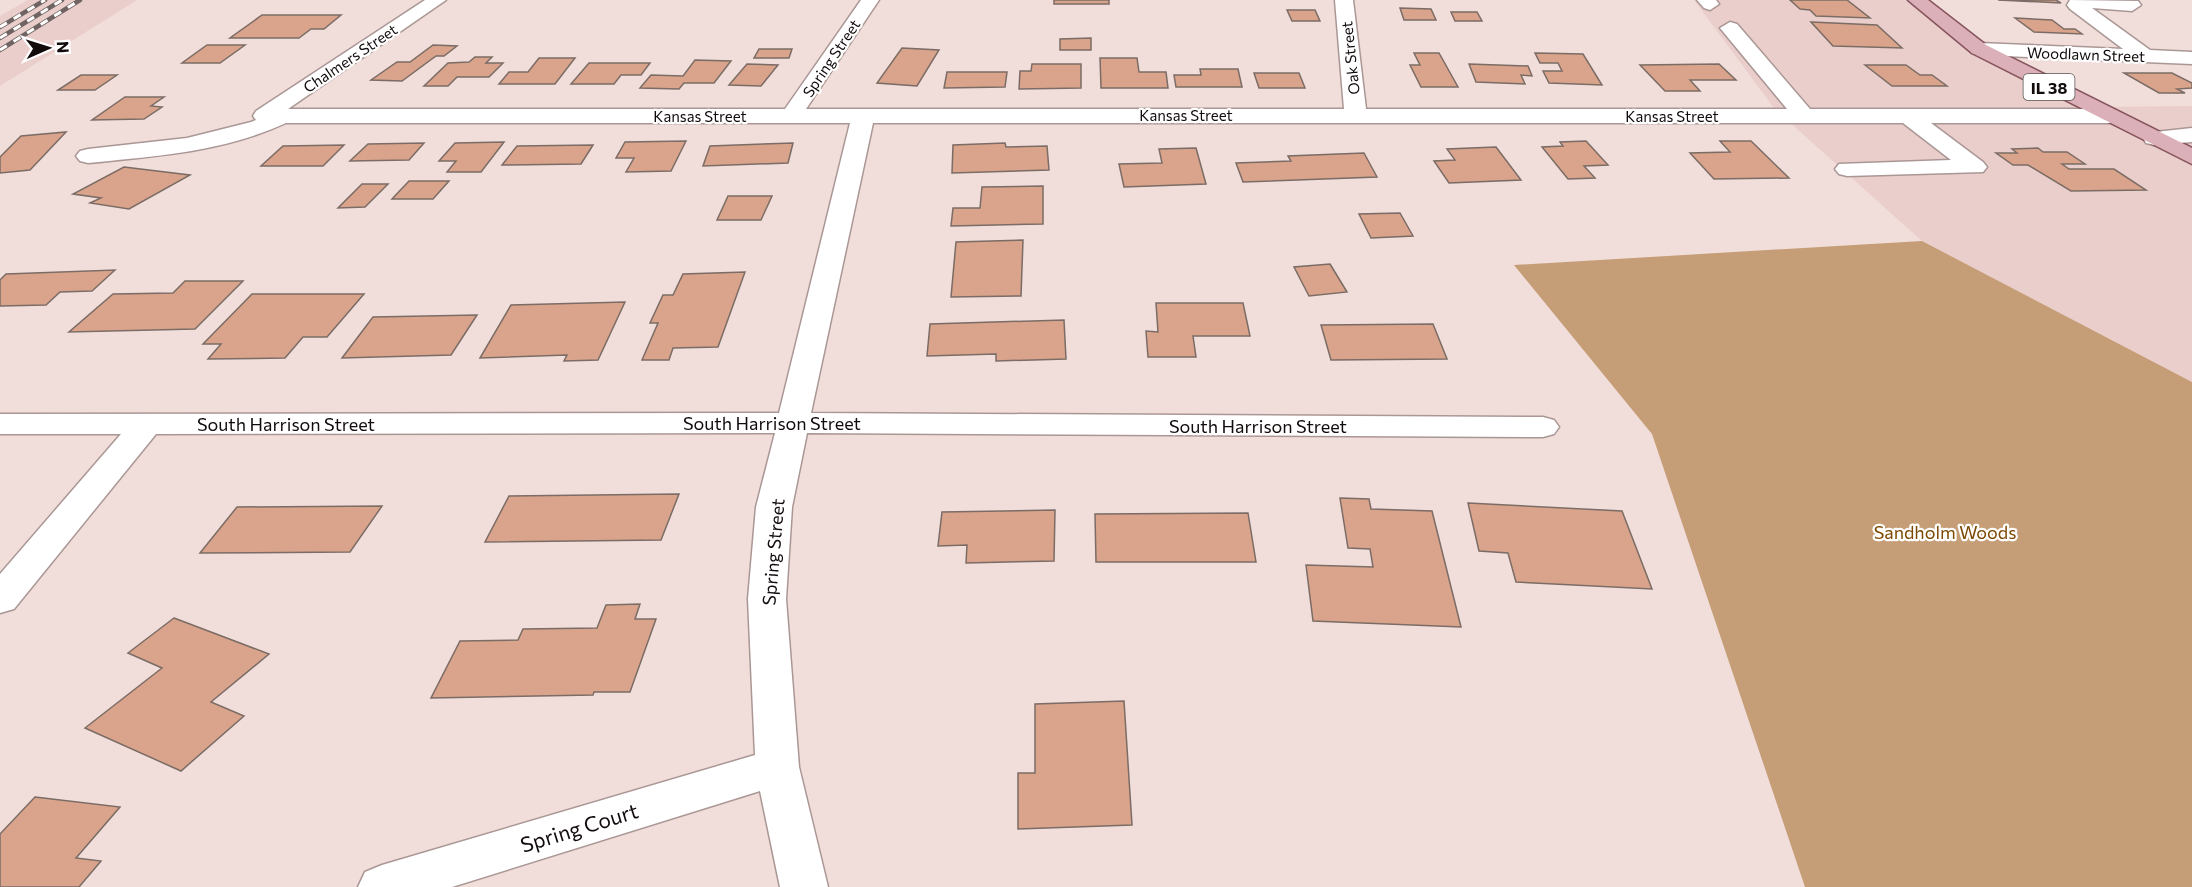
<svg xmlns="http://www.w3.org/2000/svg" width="2192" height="887" font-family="Commissioner,sans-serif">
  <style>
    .built { fill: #eacecb }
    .forest { fill: #c59d76 }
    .building { fill: #d9a48b; stroke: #7b6c65; stroke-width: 1.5 }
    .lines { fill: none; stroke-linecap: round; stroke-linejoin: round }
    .minor-casing { stroke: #aa9795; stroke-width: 3 }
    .major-casing { stroke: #86545d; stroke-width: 3 }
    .minor { fill: #fff; fill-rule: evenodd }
    .major { fill: #dcb0b8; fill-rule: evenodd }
    .rail-casing { stroke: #706462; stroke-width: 4.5 }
    .rail { stroke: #fff; stroke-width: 3; stroke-dasharray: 8; stroke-linecap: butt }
    .labels { text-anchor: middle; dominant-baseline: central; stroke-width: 4.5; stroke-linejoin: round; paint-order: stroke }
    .far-street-label { font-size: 15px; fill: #120b0b; stroke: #fff }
    .shield { fill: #fff; stroke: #595454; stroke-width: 1.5 }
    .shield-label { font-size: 16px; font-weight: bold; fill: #120b0b }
    .street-label { font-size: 18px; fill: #120b0b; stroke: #fff }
    .park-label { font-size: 18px; fill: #7c4800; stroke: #fff }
    .near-street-label { font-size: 21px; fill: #120b0b; stroke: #fff }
  </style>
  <rect width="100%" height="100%" fill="#f1ddda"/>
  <!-- built -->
  <g class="built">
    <polygon points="28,0 137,0 0,86 0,16"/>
    <polygon points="1694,0 1911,0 2096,113 1777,112"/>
    <polygon points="2192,106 2192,154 2097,107"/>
    <polygon points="1786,119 2109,120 2192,162 2192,382 1922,241"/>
  </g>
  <!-- forest -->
  <polygon class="forest" points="1922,241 2192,382 2192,887 1805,887 1652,434 1514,265"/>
  <!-- building -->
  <g class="building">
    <rect x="1054" y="0" width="55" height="4"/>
    <polygon points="1790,0 1847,0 1870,18 1816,16 1810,10 1800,9"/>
    <polygon points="1998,0 2056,0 2061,3"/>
    <polygon points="1400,8 1431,9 1436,20 1404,20"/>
    <polygon points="1287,10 1315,10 1320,21 1292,21"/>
    <polygon points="1451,12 1477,12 1482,21 1455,21"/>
    <polygon points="262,15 341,15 324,29 311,29 299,38 230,38"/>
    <polygon points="2015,18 2052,20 2064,29 2075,29 2082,34 2034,32"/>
    <polygon points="1811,22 1877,25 1902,48 1833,46"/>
    <polygon points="1091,38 1091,50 1060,50 1060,39"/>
    <polygon points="207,45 245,45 220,63 182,63"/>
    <polygon points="433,45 457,46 444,56 436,56 402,81 371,80 397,62 410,62"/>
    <polygon points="902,48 939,50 917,86 877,83"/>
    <polygon points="759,49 792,49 789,58 754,58"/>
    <polygon points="1414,53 1439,53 1458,87 1421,87 1410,65 1420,65"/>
    <polygon points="1535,53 1583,54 1602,85 1549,83 1543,71 1562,71 1558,63 1540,63"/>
    <polygon points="475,57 492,57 486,63 503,63 489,77 457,77 448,86 424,86 448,63 469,62"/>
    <polygon points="539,58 575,58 555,84 499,84 509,72 528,72"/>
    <polygon points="1100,58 1137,58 1139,72 1166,72 1168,88 1101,88"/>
    <polygon points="695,60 731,61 714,83 684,83 679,89 640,88 651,75 683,76"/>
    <polygon points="589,63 650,63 641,75 621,75 614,84 571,84"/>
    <polygon points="747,64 778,65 761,86 729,85"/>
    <polygon points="1032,64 1081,64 1081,88 1019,89 1020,71 1031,71"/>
    <polygon points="1469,64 1528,66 1532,76 1521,75 1525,84 1476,82"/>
    <polygon points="1719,64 1736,80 1690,80 1700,91 1665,91 1640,65"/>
    <polygon points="1865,65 1906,65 1920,75 1932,75 1947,86 1892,86"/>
    <polygon points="1200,69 1238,69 1242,87 1176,87 1174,75 1201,75"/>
    <polygon points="947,72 1007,72 1005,87 944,88"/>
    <polygon points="1254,73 1299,73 1305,88 1259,88"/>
    <polygon points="2124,73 2172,73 2192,83 2192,88 2177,89 2185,93 2159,93"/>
    <polygon points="81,75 117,75 95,90 58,90"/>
    <polygon points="125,97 164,97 151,106 162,107 144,119 92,120"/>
    <polygon points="66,132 30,170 0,173 0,157 21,136"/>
    <polygon points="686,141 671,171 626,172 634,158 616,158 625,142"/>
    <polygon points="1586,141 1608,165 1584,166 1595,178 1568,179 1542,147 1563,146 1560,142"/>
    <polygon points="1720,141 1751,141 1789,178 1714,179 1690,153 1730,152"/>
    <polygon points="504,142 481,172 447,172 456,161 439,161 455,143"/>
    <polygon points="424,143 409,160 350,161 368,144"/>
    <polygon points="793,143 788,163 703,166 710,146"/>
    <polygon points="1005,143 1006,147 1047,146 1049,170 952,173 953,145"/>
    <polygon points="344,145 323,166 261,166 283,146"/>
    <polygon points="593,145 581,164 502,165 517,146"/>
    <polygon points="1496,147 1521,180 1449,183 1434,161 1455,160 1447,149"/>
    <polygon points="1196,148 1206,184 1124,187 1119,164 1162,163 1159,149"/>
    <polygon points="2038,148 2043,152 2067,152 2085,164 2062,164 2069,169 2114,169 2146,190 2071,191 2028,165 2013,165 1996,153 2017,153 2012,149"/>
    <polygon points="1364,153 1377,177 1243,182 1236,163 1291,161 1288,156"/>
    <polygon points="124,167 190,175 129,209 90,203 101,198 73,194"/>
    <polygon points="409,181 449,181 433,199 392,199"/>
    <polygon points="362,184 388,184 365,207 338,208"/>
    <polygon points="1043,186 1043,224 951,226 953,208 980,208 982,187"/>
    <polygon points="728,196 772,196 761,220 717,220"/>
    <polygon points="1400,213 1413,236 1371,238 1359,214"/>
    <polygon points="1023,240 1021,296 951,297 956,242"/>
    <polygon points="1330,264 1347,292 1309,296 1294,267"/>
    <polygon points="115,270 92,291 60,292 46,305 0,306 0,280 6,274"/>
    <polygon points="745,272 718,347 673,348 669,360 642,360 658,323 650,323 663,295 673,295 683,274"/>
    <polygon points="185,281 243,281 195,329 69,332 113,294 173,293"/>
    <polygon points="252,294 364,294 327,337 303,337 285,358 208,359 221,344 203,344"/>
    <polygon points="625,302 598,360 564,361 567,355 480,358 511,305"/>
    <polygon points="1156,303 1243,303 1250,336 1193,336 1196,357 1148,357 1146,331 1158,332"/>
    <polygon points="477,315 451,355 342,358 373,317"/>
    <polygon points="1064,320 1066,359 996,361 996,354 927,356 930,324"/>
    <polygon points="1433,324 1447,359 1331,360 1321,325"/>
    <polygon points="679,494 661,540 485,542 509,496"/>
    <polygon points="1340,498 1369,499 1371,509 1432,511 1461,627 1313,621 1306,565 1373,567 1370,549 1348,548"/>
    <polygon points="1468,503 1622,511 1652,589 1516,582 1508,553 1479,551"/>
    <polygon points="382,506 350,552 200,553 237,507"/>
    <polygon points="1055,510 1054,561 966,563 967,545 938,546 942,512"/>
    <polygon points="1248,513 1256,562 1096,562 1095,514"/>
    <polygon points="640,604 635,619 656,619 630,692 594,692 593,695 431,698 460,641 518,640 523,629 597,628 606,605"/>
    <polygon points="174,618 269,654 211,702 244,716 181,771 85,728 162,668 128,653"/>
    <polygon points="1124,701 1132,825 1018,829 1018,773 1035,773 1035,704"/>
    <polygon points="35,797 120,807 76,858 101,861 79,887 0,887 0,834"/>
  </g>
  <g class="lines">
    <!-- minor casing -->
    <g class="minor-casing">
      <g id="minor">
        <path d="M425,0h21l-158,109h497l76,-109h18l-73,109h538l-9,-109h18l13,109h421l-67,-81 10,-6 7,2 73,85h299l8,2 3,5 -3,5 -8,2h-178l52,39 4,5 -4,5 -136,4 -8,-2 -4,-5 4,-5 112,-4 -48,-37h-1030l-62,290 732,4 11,3 5,7 -5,7 -11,3 -736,-4 -15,74 -6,92 13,168 29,120h-48l-20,-96 -308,96h-94l7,-15 17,-7 373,-110 -7,-156 8,-92 19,-74 -619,1 -142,175 -14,4v-39l121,-140h-121v-20l779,-1 71,-290h-564c-63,29 -130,33 -198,40l-8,-2 -4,-5 4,-5 8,-2 99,-11 64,-16 5,-2 -3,-4 3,-5z"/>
        <polygon points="1697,0 1716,0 1719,4 1710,10 1704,8"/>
        <polygon points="2070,0 2138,1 2141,5 2132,11 2092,8 2150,50 2192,52 2192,64 1979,55 1972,53 1969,49 1972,45 1979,43 2123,49 2070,9 2067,5"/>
        <polygon points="2192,128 2192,142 2154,145 2146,143 2143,138 2146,133"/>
      </g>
    </g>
    <!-- major casing -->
    <g class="major-casing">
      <polygon id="major" points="1908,0 1928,0 1986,45 2192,148 2192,164 1972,53"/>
    </g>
    <!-- minor -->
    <use href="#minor" class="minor"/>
    <!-- major -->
    <use href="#major" class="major"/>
    <!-- rail casing -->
    <g class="rail-casing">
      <g id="rail">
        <polyline points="0,27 45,0"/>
        <polyline points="0,38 62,0"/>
        <polyline points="0,50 80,0"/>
      </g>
    </g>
    <!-- rail -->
    <use href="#rail" class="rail"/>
  </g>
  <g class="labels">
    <!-- far-street labels -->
    <g class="far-street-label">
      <text transform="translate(2086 54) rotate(2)">Woodlawn Street</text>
      <text transform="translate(350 58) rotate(-34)">Chalmers Street</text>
      <text transform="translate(831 58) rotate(-56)">Spring Street</text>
      <text transform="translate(1350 58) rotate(-96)">Oak Street</text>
      <text x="1186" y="115">Kansas Street</text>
      <text x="700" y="116">Kansas Street</text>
      <text x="1672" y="116">Kansas Street</text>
    </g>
    <!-- shield labels -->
    <rect class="shield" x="2023.5" y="74" width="51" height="26" rx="4.5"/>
    <g class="shield-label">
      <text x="2049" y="87">IL 38</text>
    </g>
    <!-- street labels -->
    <g class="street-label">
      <text x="772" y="423">South Harrison Street</text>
      <text x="286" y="424">South Harrison Street</text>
      <text x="1258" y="426">South Harrison Street</text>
      <text transform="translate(773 552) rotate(-85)">Spring Street</text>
    </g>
    <!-- park labels -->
    <g class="park-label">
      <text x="1945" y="532">Sandholm Woods</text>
    </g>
    <!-- near-street labels -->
    <g class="near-street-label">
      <text transform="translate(579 827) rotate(-17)">Spring Court</text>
    </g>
  </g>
  <!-- north arrow -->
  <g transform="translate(48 48) rotate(87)" stroke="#ffffff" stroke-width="4.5" paint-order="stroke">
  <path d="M0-4.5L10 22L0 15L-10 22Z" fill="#120b0b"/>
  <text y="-9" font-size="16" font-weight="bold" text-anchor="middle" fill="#120b0b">N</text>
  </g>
</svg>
